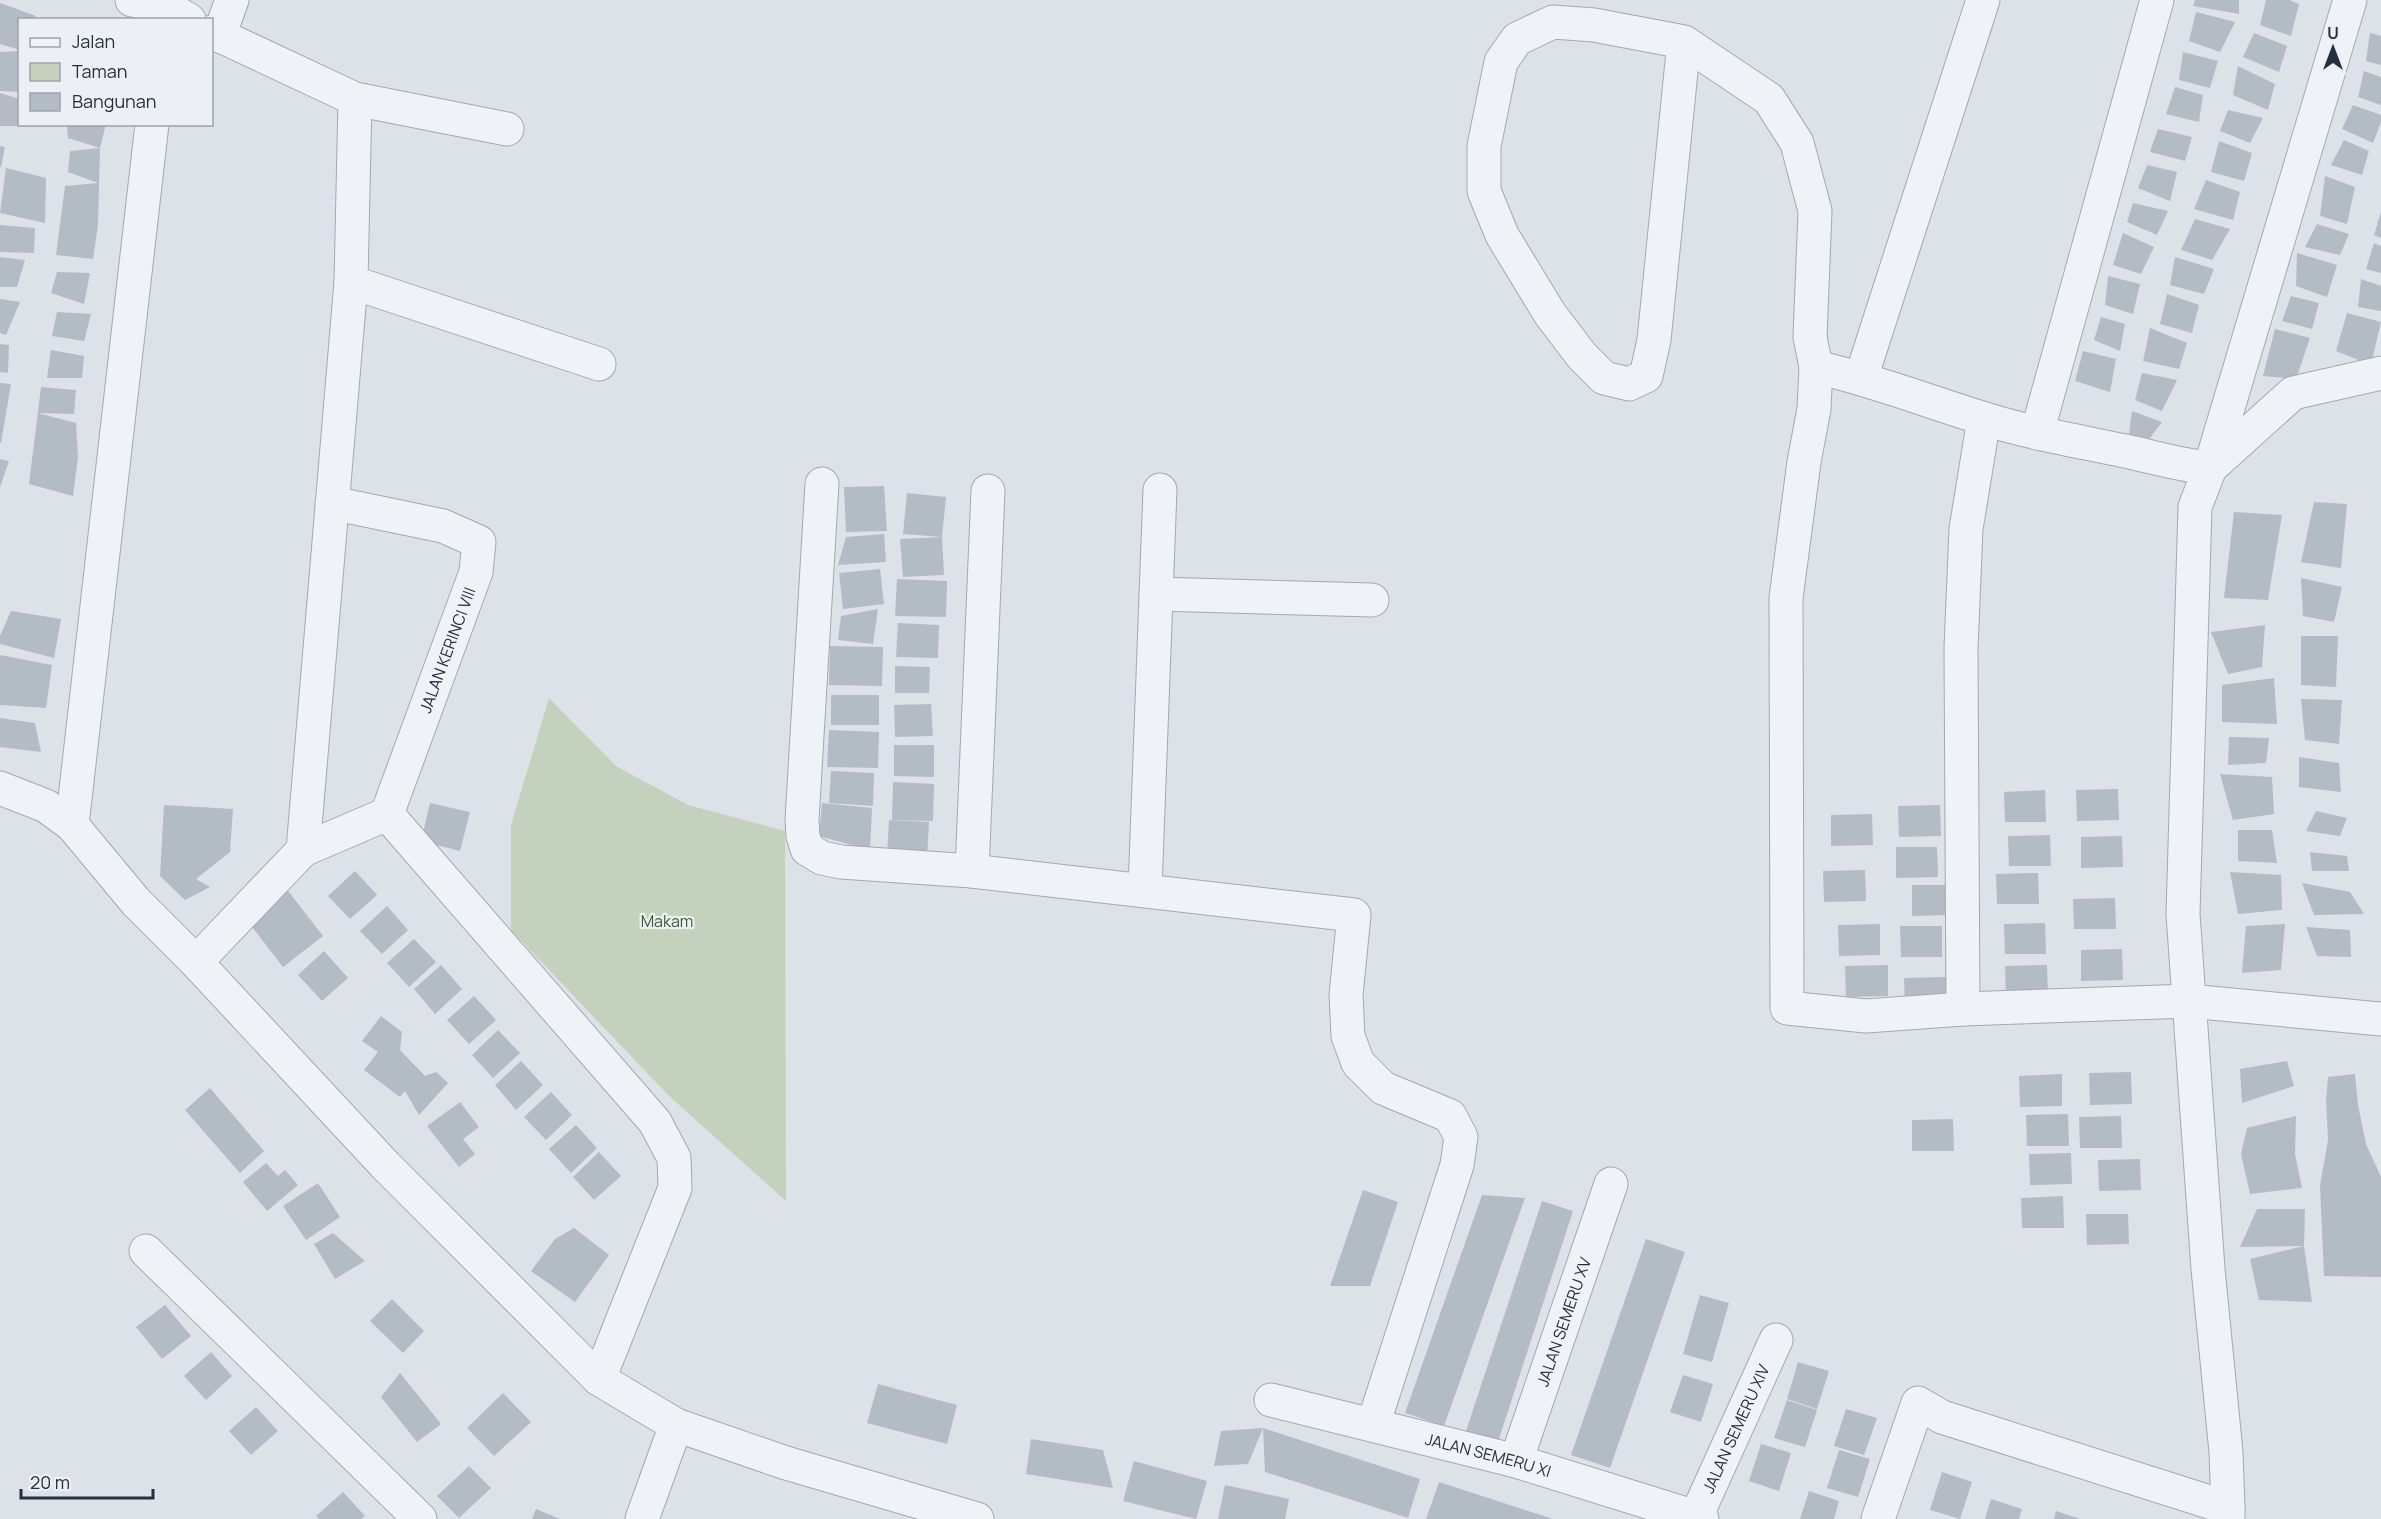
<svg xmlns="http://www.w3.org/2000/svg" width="2381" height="1519" font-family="Manrope,sans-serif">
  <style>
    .green { fill: #c4d2bd }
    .building { fill: #b3bbc5 }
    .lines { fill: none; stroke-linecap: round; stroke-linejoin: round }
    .minor-casing { stroke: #a2a9b2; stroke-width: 35 }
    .minor { stroke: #eff2f6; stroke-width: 33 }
    .labels { text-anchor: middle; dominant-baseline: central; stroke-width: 4.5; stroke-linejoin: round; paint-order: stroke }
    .street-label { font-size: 16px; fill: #25303f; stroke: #ecf0f5 }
    .park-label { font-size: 16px; fill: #3c5c31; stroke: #ecf0f5 }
  </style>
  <rect width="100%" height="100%" fill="#dde2e8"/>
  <!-- green -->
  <polygon class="green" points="549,698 616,766 688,805 785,831 786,1201 668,1095 511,930 511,825"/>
  <!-- building -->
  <g class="building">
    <polygon points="2195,0 2239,0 2239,14 2193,6"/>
    <polygon points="2266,0 2289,0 2299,4 2291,36 2260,25"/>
    <polygon points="0,3 36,16 34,20 20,20 20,50 0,44"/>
    <polygon points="2196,12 2235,22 2220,52 2189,41"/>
    <polygon points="2254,33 2287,46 2279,72 2243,57"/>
    <polygon points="2370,33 2381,36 2381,65 2366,61"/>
    <polygon points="20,51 20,92 0,91 0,52"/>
    <polygon points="2183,52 2218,61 2210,88 2179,80"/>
    <polygon points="2238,66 2275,84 2268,110 2233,95"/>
    <polygon points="2364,71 2381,77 2381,105 2358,97"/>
    <polygon points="2175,87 2203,95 2199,122 2166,114"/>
    <polygon points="0,93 20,99 20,126 0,126"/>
    <polygon points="2353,105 2381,115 2381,122 2373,143 2342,129"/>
    <polygon points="2228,110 2263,118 2250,143 2220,131"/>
    <polygon points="67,124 106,124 100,148 68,138"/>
    <polygon points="2158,129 2192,137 2185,161 2150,152"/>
    <polygon points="2344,140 2369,151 2362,175 2331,165"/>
    <polygon points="2219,141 2252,153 2244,181 2211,172"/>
    <polygon points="0,146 5,147 1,167 0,167"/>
    <polygon points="100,148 98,225 93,259 56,255 65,186 98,183 68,172 70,151"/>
    <polygon points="2147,165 2177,172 2170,201 2138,188"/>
    <polygon points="6,168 46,178 45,223 0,213"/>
    <polygon points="2325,176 2355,187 2347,224 2320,216"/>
    <polygon points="2206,180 2240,192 2233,220 2194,209"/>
    <polygon points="2133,203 2168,211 2157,235 2127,222"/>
    <polygon points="2381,212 2381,238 2374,235"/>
    <polygon points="2195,219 2230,229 2212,260 2181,250"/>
    <polygon points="2317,224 2349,234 2340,255 2305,247"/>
    <polygon points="0,225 35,228 34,253 0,252"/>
    <polygon points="2123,233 2154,247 2141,274 2113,265"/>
    <polygon points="2374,243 2381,246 2381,273 2366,269"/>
    <polygon points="2297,253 2337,265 2327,297 2296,286"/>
    <polygon points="0,257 25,260 17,287 0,287"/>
    <polygon points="2175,257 2214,269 2204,294 2170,285"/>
    <polygon points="57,272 90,273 84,304 51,293"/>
    <polygon points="2108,276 2140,284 2133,314 2105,305"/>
    <polygon points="2361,279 2381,286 2381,311 2358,307"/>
    <polygon points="2167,294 2199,305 2192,333 2160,324"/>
    <polygon points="2291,296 2319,303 2312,329 2282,321"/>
    <polygon points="0,299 20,302 6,335 0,333"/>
    <polygon points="57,312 91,314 84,341 52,336"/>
    <polygon points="2347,313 2381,322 2371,365 2336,351"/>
    <polygon points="2101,317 2125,324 2120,351 2094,340"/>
    <polygon points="2150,328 2187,343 2179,369 2143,361"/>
    <polygon points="2275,329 2310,338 2296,379 2263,376"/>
    <polygon points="0,344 9,345 8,373 0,372"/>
    <polygon points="51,350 84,356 82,378 47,378"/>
    <polygon points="2083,351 2116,359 2110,392 2075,381"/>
    <polygon points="2142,373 2177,380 2162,411 2135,400"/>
    <polygon points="0,383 11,384 1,443 0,443"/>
    <polygon points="41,387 76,390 74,414 38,413 76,423 78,457 73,496 29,484"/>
    <polygon points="2132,411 2162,422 2148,441 2129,434"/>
    <polygon points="0,459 9,461 0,487"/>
    <polygon points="884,486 887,531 846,532 844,487"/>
    <polygon points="907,493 946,497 942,537 903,534"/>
    <polygon points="2314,502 2347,504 2341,568 2301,562"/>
    <polygon points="2234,512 2282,515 2268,600 2224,598"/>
    <polygon points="884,534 886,562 838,565 846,537"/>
    <polygon points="942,537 944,575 903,577 900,539"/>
    <polygon points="880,569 884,604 843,609 839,573"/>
    <polygon points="2301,578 2342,587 2334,622 2303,616"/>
    <polygon points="897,579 947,581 946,617 895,616"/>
    <polygon points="878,609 873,644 838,640 841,616"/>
    <polygon points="11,611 61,619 54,658 0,644 0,636"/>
    <polygon points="898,623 939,625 938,658 896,657"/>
    <polygon points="2265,625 2262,667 2228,674 2211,632"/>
    <polygon points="2301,636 2338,636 2336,687 2301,685"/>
    <polygon points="830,646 883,647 882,686 829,685"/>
    <polygon points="0,655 52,665 46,708 0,705"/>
    <polygon points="895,666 930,667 929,693 895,693"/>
    <polygon points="2274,678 2277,724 2222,722 2222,685"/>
    <rect x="831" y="695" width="48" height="30"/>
    <polygon points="2301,699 2342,700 2339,744 2305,740"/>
    <polygon points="931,704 933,736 895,737 894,705"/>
    <polygon points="0,718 35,723 41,752 0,747"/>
    <polygon points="829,730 879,732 878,768 827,767"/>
    <polygon points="2229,737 2269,738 2266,763 2228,765"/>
    <polygon points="894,745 934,745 934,777 894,776"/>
    <polygon points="2299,757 2339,763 2341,792 2299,787"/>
    <polygon points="831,771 874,773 873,806 829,803"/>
    <polygon points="2220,774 2272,777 2274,814 2233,820"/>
    <polygon points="893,782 934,784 933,821 892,820"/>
    <polygon points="2118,789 2119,820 2077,821 2076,790"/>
    <polygon points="2045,790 2046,822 2005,822 2004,792"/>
    <polygon points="430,803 470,812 460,851 421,841"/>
    <polygon points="822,803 872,808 870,850 819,836"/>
    <polygon points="164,805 233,809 230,852 196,879 210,887 185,900 160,876"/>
    <polygon points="1940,805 1941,836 1899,837 1898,806"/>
    <polygon points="2316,811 2347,818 2340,836 2306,831"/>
    <polygon points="1872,814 1873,845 1831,846 1831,815"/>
    <polygon points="889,820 929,822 927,858 887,856"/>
    <polygon points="2238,830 2272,830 2277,863 2238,861"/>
    <polygon points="2050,835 2051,866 2009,866 2008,836"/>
    <polygon points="2122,836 2123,867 2081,868 2081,837"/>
    <polygon points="1896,847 1937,847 1938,877 1896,878"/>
    <polygon points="2310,852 2347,856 2349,871 2312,871"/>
    <polygon points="1865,870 1866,901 1824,902 1823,871"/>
    <polygon points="355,871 377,895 350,919 328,896"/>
    <polygon points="2230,872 2281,875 2282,910 2238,914"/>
    <polygon points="2038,873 2039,904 1997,904 1996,874"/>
    <polygon points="2302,883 2350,892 2364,914 2314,915"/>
    <polygon points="1912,885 1953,885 1954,915 1912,916"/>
    <polygon points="285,887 323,936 283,967 245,918"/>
    <polygon points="2115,898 2116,929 2074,929 2073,899"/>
    <polygon points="387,906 408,930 382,954 360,931"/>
    <polygon points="2045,923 2046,954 2005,954 2004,924"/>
    <polygon points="1880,924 1880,955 1839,956 1838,925"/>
    <polygon points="2285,924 2281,970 2242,973 2246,926"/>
    <polygon points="1900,926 1942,926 1942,957 1901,957"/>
    <polygon points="2306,927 2350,930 2351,957 2317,956"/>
    <polygon points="414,939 436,962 409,987 387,963"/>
    <polygon points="2122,949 2123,980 2081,981 2081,950"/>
    <polygon points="324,951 348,978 322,1001 298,975"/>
    <polygon points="441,965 462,989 435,1014 414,989"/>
    <polygon points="1888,965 1888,996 1846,997 1845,966"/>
    <polygon points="2047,965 2048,996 2006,997 2005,966"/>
    <polygon points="1946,977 1947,1008 1905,1009 1904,978"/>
    <polygon points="474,996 496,1020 469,1044 447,1020"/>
    <polygon points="381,1016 402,1032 400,1050 425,1076 436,1072 448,1083 419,1115 405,1091 400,1097 364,1070 378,1052 362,1041"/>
    <polygon points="498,1030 520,1053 493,1078 472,1055"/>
    <polygon points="521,1061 543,1085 516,1110 495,1085"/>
    <polygon points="2287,1061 2294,1086 2242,1103 2240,1069"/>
    <polygon points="2131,1072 2132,1104 2090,1105 2089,1073"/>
    <polygon points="2062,1074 2062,1106 2020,1107 2019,1076"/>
    <polygon points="2355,1074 2358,1105 2366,1144 2381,1177 2381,1277 2324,1276 2320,1185 2328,1140 2326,1101 2328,1077"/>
    <polygon points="210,1088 264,1151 240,1173 185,1110"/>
    <polygon points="551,1092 572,1115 546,1140 524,1117"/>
    <polygon points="460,1102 479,1127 463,1139 475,1154 459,1167 427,1126"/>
    <polygon points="2068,1114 2069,1146 2027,1146 2026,1115"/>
    <polygon points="2121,1116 2122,1148 2080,1148 2079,1117"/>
    <polygon points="2296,1116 2295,1154 2302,1188 2250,1194 2241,1154 2247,1128"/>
    <polygon points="1953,1119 1954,1151 1912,1151 1912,1120"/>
    <polygon points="576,1125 597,1148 571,1173 549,1149"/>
    <polygon points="599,1152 621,1176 594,1200 573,1177"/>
    <polygon points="2071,1153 2072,1184 2030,1185 2029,1154"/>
    <polygon points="2140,1159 2141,1190 2099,1191 2098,1160"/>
    <polygon points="266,1163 278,1176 285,1170 298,1185 267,1211 243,1182"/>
    <polygon points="318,1183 340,1217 306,1240 283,1206"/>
    <polygon points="1363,1190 1398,1202 1370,1286 1330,1286"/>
    <polygon points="1482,1195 1525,1198 1444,1426 1405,1413"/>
    <polygon points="2063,1196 2064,1228 2022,1228 2021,1198"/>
    <polygon points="1542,1201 1573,1211 1498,1442 1466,1431"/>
    <polygon points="2257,1209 2305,1209 2304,1246 2240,1247"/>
    <polygon points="2086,1214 2128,1214 2129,1244 2087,1245"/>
    <polygon points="574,1228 609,1255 575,1302 531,1271 555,1239"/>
    <polygon points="333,1233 365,1261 335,1279 314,1244"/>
    <polygon points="1646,1239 1685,1252 1610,1468 1571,1455"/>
    <polygon points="2304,1246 2312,1302 2259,1300 2250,1259"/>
    <polygon points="1700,1295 1729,1303 1712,1362 1683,1354"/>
    <polygon points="392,1299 424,1331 403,1353 370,1321"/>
    <polygon points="165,1305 191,1336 162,1359 136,1327"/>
    <polygon points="211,1352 232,1376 206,1400 184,1376"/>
    <polygon points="1798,1362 1829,1371 1817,1409 1787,1399"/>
    <polygon points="400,1373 441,1424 417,1442 381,1397"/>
    <polygon points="1683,1375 1713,1384 1701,1422 1670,1412"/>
    <polygon points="878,1384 957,1405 947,1444 867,1423"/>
    <polygon points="503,1393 531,1422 494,1456 467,1428"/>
    <polygon points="1787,1400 1817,1410 1805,1447 1774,1438"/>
    <polygon points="256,1407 278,1431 251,1455 229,1431"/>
    <polygon points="1846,1409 1877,1418 1864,1455 1834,1446"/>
    <polygon points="1263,1428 1248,1464 1214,1466 1221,1431"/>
    <polygon points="1263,1428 1420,1479 1408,1518 1265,1472"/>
    <polygon points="1031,1439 1103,1450 1113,1488 1026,1474"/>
    <polygon points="1761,1444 1791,1453 1779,1491 1749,1481"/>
    <polygon points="1839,1450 1870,1459 1858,1497 1827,1488"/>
    <polygon points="1134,1461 1207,1481 1196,1519 1123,1501"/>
    <polygon points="469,1466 491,1488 459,1518 437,1496"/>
    <polygon points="1942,1472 1972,1482 1960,1519 1930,1510"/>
    <polygon points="1439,1482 1553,1519 1426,1519"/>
    <polygon points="1225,1485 1289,1499 1285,1519 1218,1519"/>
    <polygon points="1809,1491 1839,1501 1834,1519 1800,1519"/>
    <polygon points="343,1492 365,1516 361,1519 319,1519 316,1516"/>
    <polygon points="1991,1499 2022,1509 2019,1519 1985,1519"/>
    <polygon points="536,1509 560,1519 532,1519"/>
    <polygon points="2056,1511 2080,1519 2054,1519"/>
  </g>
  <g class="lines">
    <!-- minor casing -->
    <g class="minor-casing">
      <g id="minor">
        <polyline points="132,0 165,6 189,20"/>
        <polyline points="212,32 355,99 507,129"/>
        <polyline points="219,36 232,0"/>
        <polyline points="1684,42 1654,340 1646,376 1629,384 1604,378 1582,356 1550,314 1502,235 1484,191 1484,146 1501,62 1517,39 1553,22 1594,25 1684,42 1769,99 1797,143 1815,211 1810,337 1816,367 1814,409 1804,462 1786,598 1787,1008 1866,1016 1963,1009 2189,1001 2381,1019"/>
        <polyline points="351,282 599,364"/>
        <path d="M1816,367c57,13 111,34 166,51 47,15 95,23 143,33 29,6 56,15 85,17l83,-75 88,-20"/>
        <polyline points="1861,378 1983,0"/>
        <polyline points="2037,433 2157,0"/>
        <polyline points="822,484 802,820 803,836 807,849 822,858 841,862 972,871 1354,915 1346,995 1348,1036 1358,1063 1383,1088 1450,1116 1461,1137 1457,1165 1373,1425"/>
        <polyline points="1156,594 1372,600"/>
        <polyline points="0,788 46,806 72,825 136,902 196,962 386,1166 599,1379 676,1425 786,1463 977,1519"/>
        <polyline points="387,814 655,1122 674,1158 675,1188 599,1379"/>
        <polyline points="72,825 152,124"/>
        <path id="s1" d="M303,850l84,-36 89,-242 3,-30 -36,-16 -111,-23"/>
        <polyline points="972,871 988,491"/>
        <polyline points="1145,889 1160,490"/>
        <polyline points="196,962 303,850 351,282 355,99"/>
        <polyline points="1963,1009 1961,648 1966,529 1984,419"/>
        <polyline points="146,1251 420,1519"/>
        <path id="s2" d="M1271,1400l245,61 186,58"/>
        <path id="s3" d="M1516,1461l95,-277"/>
        <polyline points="2228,1508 2226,1452 2208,1269 2183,914 2195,507 2210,468 2350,0"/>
        <polyline points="642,1519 676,1425"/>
        <path id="s4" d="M1695,1519l81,-179"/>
        <polyline points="1878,1519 1918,1403 1942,1417 2228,1508 2228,1519"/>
      </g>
    </g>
    <!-- minor -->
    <use href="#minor" class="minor"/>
  </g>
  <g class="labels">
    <!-- street labels -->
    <g class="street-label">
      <text stroke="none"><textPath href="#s1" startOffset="266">JALAN KERINCI VIII</textPath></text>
      <text stroke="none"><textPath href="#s3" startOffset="147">JALAN SEMERU XV</textPath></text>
      <text stroke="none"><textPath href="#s4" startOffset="99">JALAN SEMERU XIV</textPath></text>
      <text stroke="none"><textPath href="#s2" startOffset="224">JALAN SEMERU XI</textPath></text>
    </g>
    <!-- park labels -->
    <g class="park-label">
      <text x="667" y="921">Makam</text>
    </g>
  </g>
  <!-- legend -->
  <rect x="18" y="18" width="195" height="108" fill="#ecf0f5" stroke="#9ca3ac" stroke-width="1.5"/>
  <rect x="30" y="38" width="30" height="9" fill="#eff2f6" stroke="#9ca3ac" stroke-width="1.5"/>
  <text x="72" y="48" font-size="18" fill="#25303f">Jalan</text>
  <rect x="30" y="63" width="30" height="18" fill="#c4d2bd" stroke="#9ca3ac" stroke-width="1.5"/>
  <text x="72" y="78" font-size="18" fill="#25303f">Taman</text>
  <rect x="30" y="93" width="30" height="18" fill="#b3bbc5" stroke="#9ca3ac" stroke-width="1.5"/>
  <text x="72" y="108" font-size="18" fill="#25303f">Bangunan</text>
  <!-- north arrow -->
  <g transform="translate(2333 48)" stroke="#ecf0f5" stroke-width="4.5" paint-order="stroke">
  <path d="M0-4.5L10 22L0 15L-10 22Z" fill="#25303f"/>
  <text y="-9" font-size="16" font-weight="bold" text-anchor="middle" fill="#25303f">U</text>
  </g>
  <!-- scale -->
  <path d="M21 1489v9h132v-9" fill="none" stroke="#25303f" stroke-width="3"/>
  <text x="30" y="1489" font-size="18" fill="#25303f" stroke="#ecf0f5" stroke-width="4.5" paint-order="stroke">20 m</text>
</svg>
